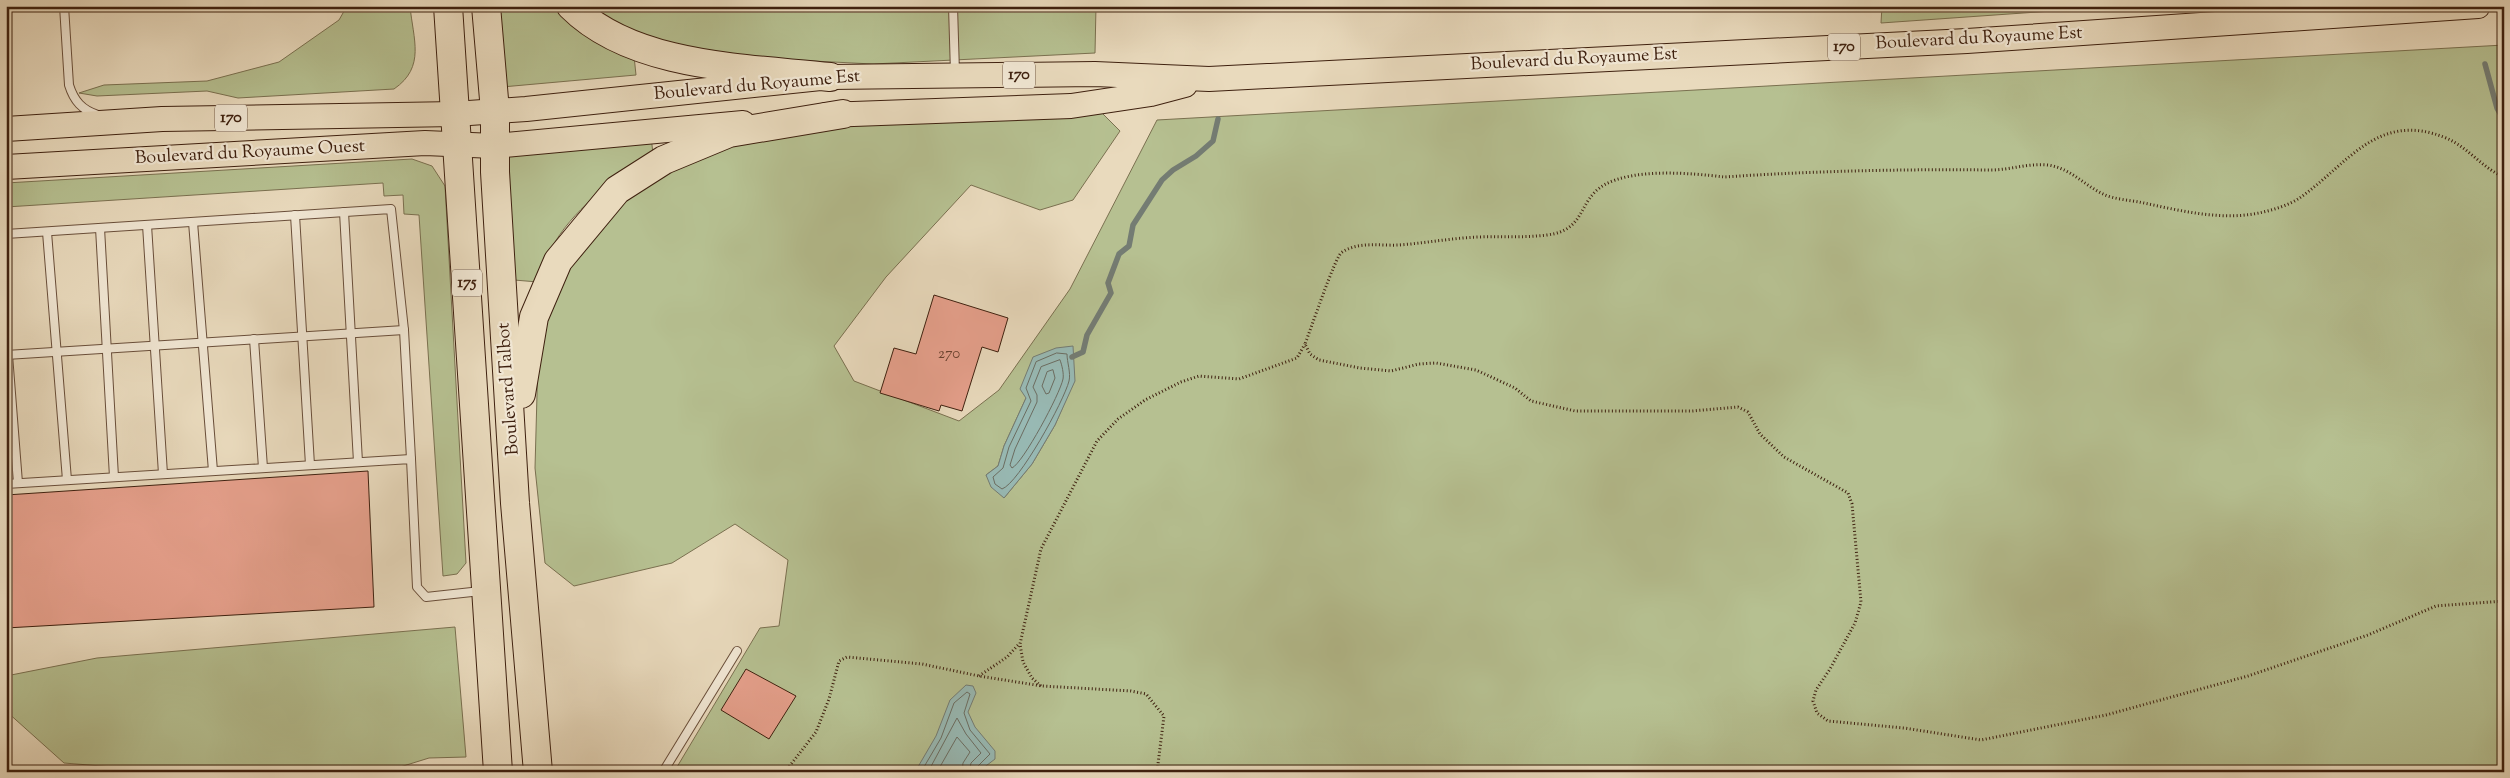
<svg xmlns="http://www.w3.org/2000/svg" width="2510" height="778" font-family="'Sorts Mill Goudy',serif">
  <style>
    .green { fill: #b6c091; stroke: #7a7050; fill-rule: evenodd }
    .water { fill: #98bab5; stroke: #747c73 }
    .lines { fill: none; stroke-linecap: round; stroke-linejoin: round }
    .shore { stroke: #6b6d62; stroke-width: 1 }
    .stream { stroke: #747c73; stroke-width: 5.5 }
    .building { fill: #e6a08c; stroke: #3e200f }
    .lane-casing { stroke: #694e3a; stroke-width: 10 }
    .primary-casing { stroke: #3e200f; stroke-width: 26 }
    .highway-casing { stroke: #3e200f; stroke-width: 30 }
    .path { stroke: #3e200f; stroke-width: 3; stroke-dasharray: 1 2.5; stroke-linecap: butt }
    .lane { stroke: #f1e7d4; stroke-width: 8 }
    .primary { stroke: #e9dabd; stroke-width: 24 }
    .highway { stroke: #e9dabd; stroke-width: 28 }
    .labels { text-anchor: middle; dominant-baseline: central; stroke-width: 4.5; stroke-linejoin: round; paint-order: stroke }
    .number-label { font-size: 15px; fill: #68402e }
    .shield { fill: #f1e7d4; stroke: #745c4a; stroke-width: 1 }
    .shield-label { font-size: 16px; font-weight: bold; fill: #3e200f }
    .street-label { font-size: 18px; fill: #3e200f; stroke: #f1e7d4 }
  </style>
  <rect width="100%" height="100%" fill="#e9dabd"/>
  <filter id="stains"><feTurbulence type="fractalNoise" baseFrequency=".004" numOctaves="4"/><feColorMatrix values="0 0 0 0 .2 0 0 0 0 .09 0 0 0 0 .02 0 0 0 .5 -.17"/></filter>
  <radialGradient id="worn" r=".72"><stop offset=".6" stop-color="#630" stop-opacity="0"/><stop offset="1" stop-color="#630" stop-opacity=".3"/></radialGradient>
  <!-- green -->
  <g class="green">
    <path d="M347,6h63c3,33 16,61 -16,83l-156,9 -31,-7 -110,5 -18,-3 25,-8 103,-4 72,-19 60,-42z"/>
    <polygon points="497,6 558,6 634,56 636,75 502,87"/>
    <polygon points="589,6 1096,6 1095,53 873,64 773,59 670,45 611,26"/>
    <polygon points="1882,6 2123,6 1881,23"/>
    <path d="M2504,45v727h-1830l86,-144 19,-2 9,-66 -53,-36 -63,39 -98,23 -29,-23 -10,-95 3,-110 15,-60 21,-46 71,-70 75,-33 84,-18 83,-9 213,-11 20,20 -47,69 -33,10 -69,-25 -85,92 -52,69 20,35 105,40 40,-31 71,-101 87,-169zM1072,357l2,24 -19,44 -23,39 -28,34 -18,-23 12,-9 6,-20 22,-48z"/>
    <path d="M651,136l2,18c-37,26 -74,49 -98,88 -7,12 -11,27 -17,40l-24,-2 -8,-135z"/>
    <polygon points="412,159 432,166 445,186 466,563 457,574 443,576 419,215 404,214 403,195 384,196 383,183 6,207 6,183"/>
    <polygon points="455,627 466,757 429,758 384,772 176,772 64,763 6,711 6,676 97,658"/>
  </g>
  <!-- water -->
  <g class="water">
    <polygon points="1073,346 1075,381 1055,425 1032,464 1004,498 991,487 986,475 998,466 1004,446 1026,398 1020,389 1033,357 1056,348"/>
    <polygon points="966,685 973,686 976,693 968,712 975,727 995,751 995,759 978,772 915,772 936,736 950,700"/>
  </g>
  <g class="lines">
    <!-- shore -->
    <g class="shore">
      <path d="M1057,353l10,1c0,8 4,19 2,27 -5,20 -50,102 -67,108l-7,-5 -2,-7 10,-9 6,-21 22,-46 -5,-13 10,-26z"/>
      <path d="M1060,360c2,5 4,14 3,19 -3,15 -40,84 -51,89l-2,-3 5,-16 22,-47v-7l-4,-8 8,-20z"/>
      <polygon points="1053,370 1055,378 1049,393 1046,394 1042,386 1047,372"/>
      <polyline points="921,772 941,738 954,703 967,692 970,694 964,713 970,730 990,754 977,767 975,772"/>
      <polyline points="928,772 957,718 966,734 981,753 971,763 969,772"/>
      <polyline points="937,772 957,737 970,752 963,763 962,772"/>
    </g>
    <!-- stream -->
    <g class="stream">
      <polyline points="2485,64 2497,108 2504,120"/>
      <polyline points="1072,357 1083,352 1087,335 1111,293 1108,283 1119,254 1129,246 1133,225 1162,180 1173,170 1196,156 1213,141 1218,119"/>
    </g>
  </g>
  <!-- building -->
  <g class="building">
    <polygon points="934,295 1008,318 998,352 982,347 962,411 941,405 939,411 880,393 894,348 916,354"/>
    <polygon points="368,471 374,607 6,628 6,495"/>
    <polygon points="746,669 796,696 769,739 721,710"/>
  </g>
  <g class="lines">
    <!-- lane casing -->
    <g class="lane-casing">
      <g id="lane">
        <path d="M64,6l5,79c5,16 13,25 29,30"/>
        <polyline points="953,6 955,73"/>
        <polyline points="344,212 358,462"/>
        <polyline points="295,215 310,465"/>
        <polyline points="193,222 213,471"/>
        <polyline points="147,225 163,474"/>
        <polyline points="100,228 114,477"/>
        <polyline points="47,232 67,480"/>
        <polyline points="6,234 391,209 404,330 411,459"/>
        <polyline points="254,339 263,468"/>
        <polyline points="6,355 404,330"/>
        <polyline points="8,355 18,483"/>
        <polyline points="6,484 411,459 417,587 426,597 481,591"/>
        <polyline points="663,772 737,651"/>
      </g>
    </g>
    <!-- primary casing -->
    <g class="primary-casing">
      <g id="primary">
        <polyline points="826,115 1071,106 1151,94 1185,85"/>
        <polyline points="6,129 162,119 455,114 526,109 830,77 1095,74 1209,79 1967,41 2478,6"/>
        <polyline points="6,167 425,143 494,146 743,123"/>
      </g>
    </g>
    <!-- highway casing -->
    <g class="highway-casing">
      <g id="highway">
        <polyline points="448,6 498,772"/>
        <polyline points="486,6 495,111 495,172 515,503 538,772"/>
        <path d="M571,6c62,62 176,62 259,71"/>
        <polyline points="521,394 534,317 558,261 617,190 664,160 729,133 843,114"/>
      </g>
    </g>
    <!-- path -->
    <g class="path">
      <path d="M2504,177c-22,-9 -36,-30 -58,-39 -68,-28 -98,26 -145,59 -11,8 -28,13 -42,16 -40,8 -81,-3 -120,-11 -11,-2 -26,-3 -36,-8 -19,-9 -33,-26 -55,-29 -20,-2 -38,5 -57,5 -89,-1 -178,1 -267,7 -33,-4 -90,-9 -120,8 -27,16 -17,45 -57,50 -23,3 -45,1 -68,2 -27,1 -53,6 -80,8 -19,1 -42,-4 -58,8 -6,5 -31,78 -36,91l5,10 9,6 41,8 31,3 28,-7 17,-1 40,7 39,18 16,13 44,10h117l46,-4 10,5 12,22 24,23 64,36 4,11 9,98 -6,21 -25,46 -14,21 -3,11 4,12 11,8 76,7 77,12 125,-25 142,-39 120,-41 68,-29 68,-5"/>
      <polyline points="979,676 1007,657 1019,644"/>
      <polyline points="1041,686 1032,678 1023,662 1020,644 1041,549 1097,441 1118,419 1145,400 1181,382 1199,376 1239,379 1297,358 1305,344"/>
      <polyline points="789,768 799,772"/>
      <polyline points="785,772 816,732 829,699 839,661 847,657 922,664 979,676 1042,686 1131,691 1146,694 1164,716 1157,772"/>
    </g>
    <!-- lane -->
    <use href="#lane" class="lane"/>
    <!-- primary -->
    <use href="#primary" class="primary"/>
    <!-- highway -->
    <use href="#highway" class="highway"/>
  </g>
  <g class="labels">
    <!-- number labels -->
    <g class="number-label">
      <text x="949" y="354">270</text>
    </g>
    <!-- shield labels -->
    <g class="shield">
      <rect x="1828" y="33.5" width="32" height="27" rx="4"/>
      <rect x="1003" y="61.5" width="32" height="27" rx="4"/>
      <rect x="215" y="104.5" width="32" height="27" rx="4"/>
      <rect x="452" y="269.5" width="30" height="27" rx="4"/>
    </g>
    <g class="shield-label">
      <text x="1844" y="47">170</text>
      <text x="1019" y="75">170</text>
      <text x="231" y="118">170</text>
      <text x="467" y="283">175</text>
    </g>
    <!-- street labels -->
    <g class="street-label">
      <text transform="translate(1979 39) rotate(-3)">Boulevard du Royaume Est</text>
      <text transform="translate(1574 60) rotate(-3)">Boulevard du Royaume Est</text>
      <text transform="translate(757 86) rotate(-5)">Boulevard du Royaume Est</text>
      <text transform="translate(250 153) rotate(-3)">Boulevard du Royaume Ouest</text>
      <text transform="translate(509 389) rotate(-94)">Boulevard Talbot</text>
    </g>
  </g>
  <!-- margin -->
  <rect width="2510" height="778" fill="none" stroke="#e9dabd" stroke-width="25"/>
  <rect x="8" y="8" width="2495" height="763" fill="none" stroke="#3e200f" stroke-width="2.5"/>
  <rect x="12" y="12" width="2485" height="753" fill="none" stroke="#3e200f"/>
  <rect width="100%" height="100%" filter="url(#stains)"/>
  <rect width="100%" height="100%" fill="url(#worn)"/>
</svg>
